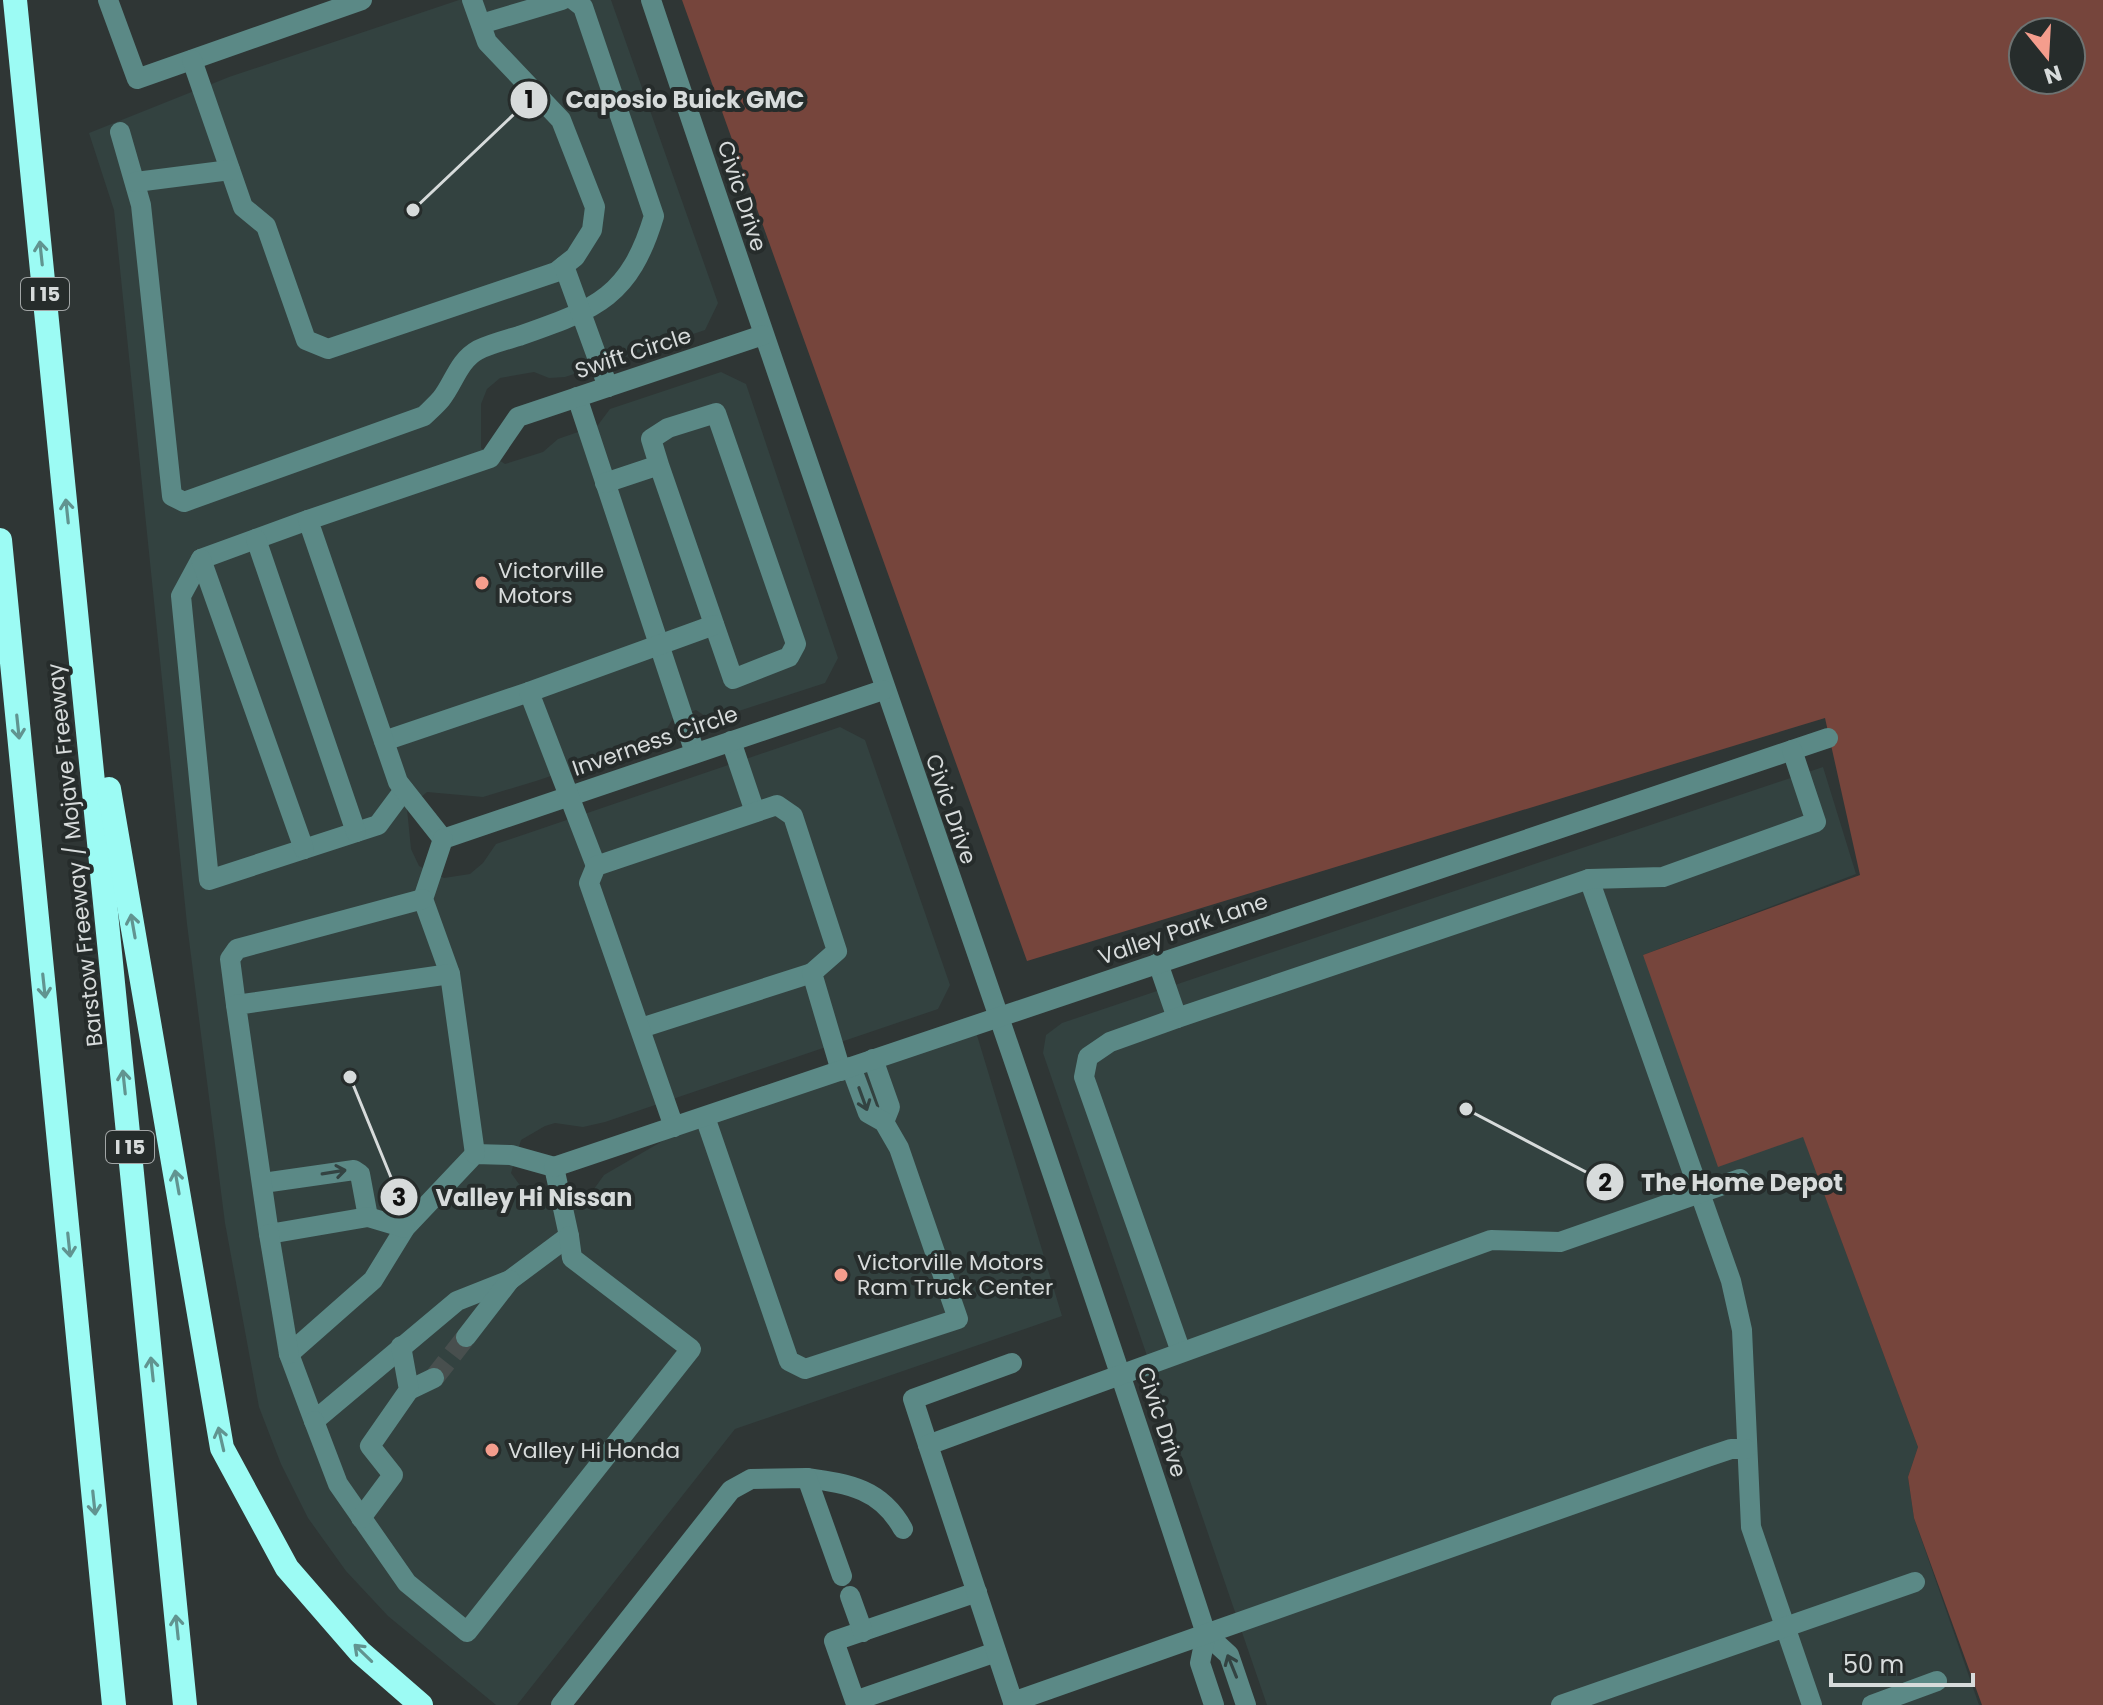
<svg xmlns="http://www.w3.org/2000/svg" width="2103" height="1705" font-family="Poppins,sans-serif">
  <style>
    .built { fill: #334240 }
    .green { fill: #76453c; fill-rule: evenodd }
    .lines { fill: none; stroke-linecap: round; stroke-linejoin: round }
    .minor-tunnel { stroke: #484f4e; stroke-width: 20; stroke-dasharray: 20 10; stroke-linecap: butt }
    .minor { stroke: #5b8986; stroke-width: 20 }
    .highway { stroke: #9cfbf4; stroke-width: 24 }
    .oneway { stroke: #619490 }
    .oneway2 { stroke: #334342 }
    .poi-dot { fill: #f49d8d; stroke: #262c2b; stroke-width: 3 }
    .labels { text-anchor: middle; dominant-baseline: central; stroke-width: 8; stroke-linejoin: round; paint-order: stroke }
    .shield { fill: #262c2b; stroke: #a2a6a6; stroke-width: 2 }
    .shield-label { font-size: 20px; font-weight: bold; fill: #d7dbdb }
    .street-label { font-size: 22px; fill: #d7dbdb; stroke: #262c2b }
    .poi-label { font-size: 22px; fill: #d7dbdb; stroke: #262c2b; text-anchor: start }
    .leader { fill: none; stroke: #d7dbdb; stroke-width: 3 }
    .callout-dot { fill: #d7dbdb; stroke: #262c2b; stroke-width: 3 }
    .mark-label { font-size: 24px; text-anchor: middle; font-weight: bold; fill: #111 }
    .callout-label { font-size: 24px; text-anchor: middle; font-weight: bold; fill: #d7dbdb; stroke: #262c2b; stroke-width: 8; stroke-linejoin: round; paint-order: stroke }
  </style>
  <rect width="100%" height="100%" fill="#2f3635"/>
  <!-- built -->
  <g class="built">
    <polygon points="459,0 611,0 718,303 705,330 565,377 549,378 534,372 500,378 487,389 481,404 481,448 505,464 543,452 558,439 598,425 610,409 721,372 746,384 838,658 825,683 711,720 696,710 673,718 661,739 536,781 483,797 427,792 407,809 411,849 419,866 444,878 470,874 483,863 496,844 840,727 865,740 950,985 938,1009 605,1122 583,1127 555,1123 545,1126 521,1140 511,1173 532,1202 554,1208 589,1196 604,1175 673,1135 976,1032 1062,1316 735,1429 517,1705 496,1705 388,1616 346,1571 308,1518 281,1464 259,1407 225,1223 187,924 114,210 89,133 229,77"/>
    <polygon points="1823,767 1856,874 1643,955 1803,1136 1918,1447 1908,1477 1914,1518 1979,1705 1267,1705 1043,1053 1046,1035 1062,1023"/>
  </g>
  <!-- green -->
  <path class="green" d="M682,0h1421v1705h-121l-68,-187 -6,-41 10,-30 -115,-310 -85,30 -75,-212 217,-80 -35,-157 -798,243zM2023,32h48v48h-48z"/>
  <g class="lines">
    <!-- minor-tunnel -->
    <polyline class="minor-tunnel" points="434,1378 466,1337"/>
    <!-- minor -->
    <g class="minor">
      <polyline points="108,0 137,79 362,0"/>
      <path d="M651,0c182,546 377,1087 555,1634l23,21 17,50"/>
      <polyline points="481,24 562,0"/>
      <polyline points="192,60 243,207 266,226 306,340 328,349 556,272 575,257 592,230 595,207 561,120 487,42 472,0"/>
      <path d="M120,132l21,73 31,291 12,6 240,-86c5,-5 12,-11 17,-17 13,-16 17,-38 37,-49 12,-6 28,-10 41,-14 76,-27 110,-37 135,-120l-71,-209 -9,-7"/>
      <polyline points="136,182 230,170"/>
      <polyline points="564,266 608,387"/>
      <polyline points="577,397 695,753"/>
      <polyline points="605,483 659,465 651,439 668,428 716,413 796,644 789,657 733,679 659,465"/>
      <polyline points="308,520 201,559 181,596 209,880 378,825 404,790"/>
      <polyline points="256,539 356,832"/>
      <polyline points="201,559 304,849"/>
      <polyline points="384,741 529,692"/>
      <polyline points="731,741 755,812"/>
      <polyline points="443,839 398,782 308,520 490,458 518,417 763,335"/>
      <polyline points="443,839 883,690"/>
      <polyline points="443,839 423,899 450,974"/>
      <polyline points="596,866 529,692 714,625"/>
      <polyline points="1589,879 1731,1281 1742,1330 1751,1527 1812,1705"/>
      <polyline points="1158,963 1177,1018"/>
      <polyline points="236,1005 230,959 237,949 423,899"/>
      <polyline points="641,1028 812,973"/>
      <polyline points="873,1059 890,1107 884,1122"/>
      <polyline points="705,1117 789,1361 805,1369 958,1319 899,1148 884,1122 868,1113 851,1067"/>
      <polyline points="674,1127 589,883 596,866 777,805 793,816 837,951 812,973 841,1071"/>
      <polygon points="475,1154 511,1155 554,1167 569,1236 510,1280 457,1301 314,1421 289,1354 373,1280 405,1228"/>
      <polyline points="554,1167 1828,738"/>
      <polyline points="263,1183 354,1170 360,1174 368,1217"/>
      <polyline points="405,1228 368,1217 269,1234 236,1005 450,974 475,1154"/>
      <polyline points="269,1234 289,1354"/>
      <polyline points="466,1337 510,1280"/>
      <polyline points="1181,1352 1084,1077 1088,1057 1110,1042 1177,1018 1589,879 1663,877 1816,822 1792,750"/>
      <polyline points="409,1390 434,1378"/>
      <polyline points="314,1421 338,1484 407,1583 467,1632 691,1349 572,1258 569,1236"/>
      <polyline points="928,1445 913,1399 1012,1363"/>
      <path d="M807,1478c43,6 74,11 96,51"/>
      <polyline points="361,1518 393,1475 370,1446 409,1390 401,1346"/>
      <polyline points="977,1592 834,1641 855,1701 996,1652"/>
      <polyline points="850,1596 863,1632"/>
      <polyline points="1206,1634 1200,1663 1214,1705"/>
      <polyline points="1013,1702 928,1445 1491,1240 1560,1242 1740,1179"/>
      <polyline points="561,1705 731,1490 751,1479 807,1478 842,1576"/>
      <polyline points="1014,1705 1013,1702 1707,1457 1731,1449 1746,1449"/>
      <polyline points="1561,1705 1915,1582"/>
      <polyline points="1872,1705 1937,1681"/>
    </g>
    <!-- highway -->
    <g class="highway">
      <polyline points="15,0 185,1705"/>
      <polyline points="0,540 114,1705"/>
      <polyline points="109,789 222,1448 287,1568 360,1652 421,1705"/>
    </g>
  </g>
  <!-- one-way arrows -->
  <defs><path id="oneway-shaft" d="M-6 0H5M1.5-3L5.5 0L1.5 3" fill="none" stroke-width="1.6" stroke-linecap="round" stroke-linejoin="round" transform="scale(2)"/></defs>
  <g class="oneway">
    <use href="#oneway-shaft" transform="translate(41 253) rotate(-96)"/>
    <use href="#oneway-shaft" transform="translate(67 511) rotate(-96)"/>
    <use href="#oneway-shaft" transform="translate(18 727) rotate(84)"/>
    <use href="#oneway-shaft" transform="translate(133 926) rotate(-100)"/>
    <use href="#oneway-shaft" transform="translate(44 986) rotate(84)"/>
    <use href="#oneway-shaft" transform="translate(124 1082) rotate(-96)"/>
    <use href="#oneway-shaft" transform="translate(177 1182) rotate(-100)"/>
    <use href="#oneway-shaft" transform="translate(69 1245) rotate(84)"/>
    <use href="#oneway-shaft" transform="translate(152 1369) rotate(-96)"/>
    <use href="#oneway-shaft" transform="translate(221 1439) rotate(-103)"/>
    <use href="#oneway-shaft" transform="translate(94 1503) rotate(84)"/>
    <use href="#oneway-shaft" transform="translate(177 1627) rotate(-96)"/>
    <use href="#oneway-shaft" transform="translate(363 1653) rotate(-136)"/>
  </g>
  <g class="oneway2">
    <use href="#oneway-shaft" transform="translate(863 1099) rotate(70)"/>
    <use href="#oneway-shaft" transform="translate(334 1172) rotate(-9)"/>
    <use href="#oneway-shaft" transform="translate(1232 1666) rotate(-112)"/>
  </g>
  <!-- markers -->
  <g class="poi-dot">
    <circle cx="482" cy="583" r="8"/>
    <circle cx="841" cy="1275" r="8"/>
    <circle cx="492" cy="1450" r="8"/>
  </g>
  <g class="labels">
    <!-- shield labels -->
    <g class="shield">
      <rect x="21" y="278" width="48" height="32" rx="6"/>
      <rect x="106" y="1131" width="48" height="32" rx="6"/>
    </g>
    <g class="shield-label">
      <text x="45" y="294">I 15</text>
      <text x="130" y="1147">I 15</text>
    </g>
    <!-- street labels -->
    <g class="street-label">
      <text transform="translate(742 196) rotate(72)">Civic Drive</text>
      <text transform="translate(633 353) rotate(-18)">Swift Circle</text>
      <text transform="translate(655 741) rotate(-19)">Inverness Circle</text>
      <text transform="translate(951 809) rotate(71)">Civic Drive</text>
      <text transform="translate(75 855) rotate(-96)">Barstow Freeway / Mojave Freeway</text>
      <text transform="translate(1183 929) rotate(-19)">Valley Park Lane</text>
      <text transform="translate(1162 1422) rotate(72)">Civic Drive</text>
    </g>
    <!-- poi labels -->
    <g class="poi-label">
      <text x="498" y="570">Victorville<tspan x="498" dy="25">Motors</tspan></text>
      <text x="857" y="1262">Victorville Motors<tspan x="857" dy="25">Ram Truck Center</tspan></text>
      <text x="508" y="1450">Valley Hi Honda</text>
    </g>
  </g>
  <!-- callouts -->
  <path class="leader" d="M413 210L529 100M1466 1109L1605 1182M350 1077L399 1197"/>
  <g class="callout-dot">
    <circle cx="413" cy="210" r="8"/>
    <circle cx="1466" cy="1109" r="8"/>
    <circle cx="350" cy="1077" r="8"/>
    <circle cx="529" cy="100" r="20"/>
    <circle cx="1605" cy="1182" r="20"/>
    <circle cx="399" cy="1197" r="20"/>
  </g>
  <g class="mark-label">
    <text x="529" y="108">1</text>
    <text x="1605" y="1191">2</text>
    <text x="399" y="1206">3</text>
  </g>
  <g class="callout-label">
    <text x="685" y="108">Caposio Buick GMC</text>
    <text x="1742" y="1191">The Home Depot</text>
    <text x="534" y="1206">Valley Hi Nissan</text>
  </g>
  <!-- north arrow -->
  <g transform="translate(2047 56) rotate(162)"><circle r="38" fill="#262c2b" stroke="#6d7271" stroke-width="2"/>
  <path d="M0-6L14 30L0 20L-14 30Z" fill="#f49d8d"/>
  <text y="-12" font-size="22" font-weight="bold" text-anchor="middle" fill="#d7dbdb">N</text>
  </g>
  <!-- scale -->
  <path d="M1831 1673v12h142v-12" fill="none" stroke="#d7dbdb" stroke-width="4"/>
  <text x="1843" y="1673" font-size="24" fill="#d7dbdb" stroke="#262c2b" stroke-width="6" paint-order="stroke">50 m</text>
</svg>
